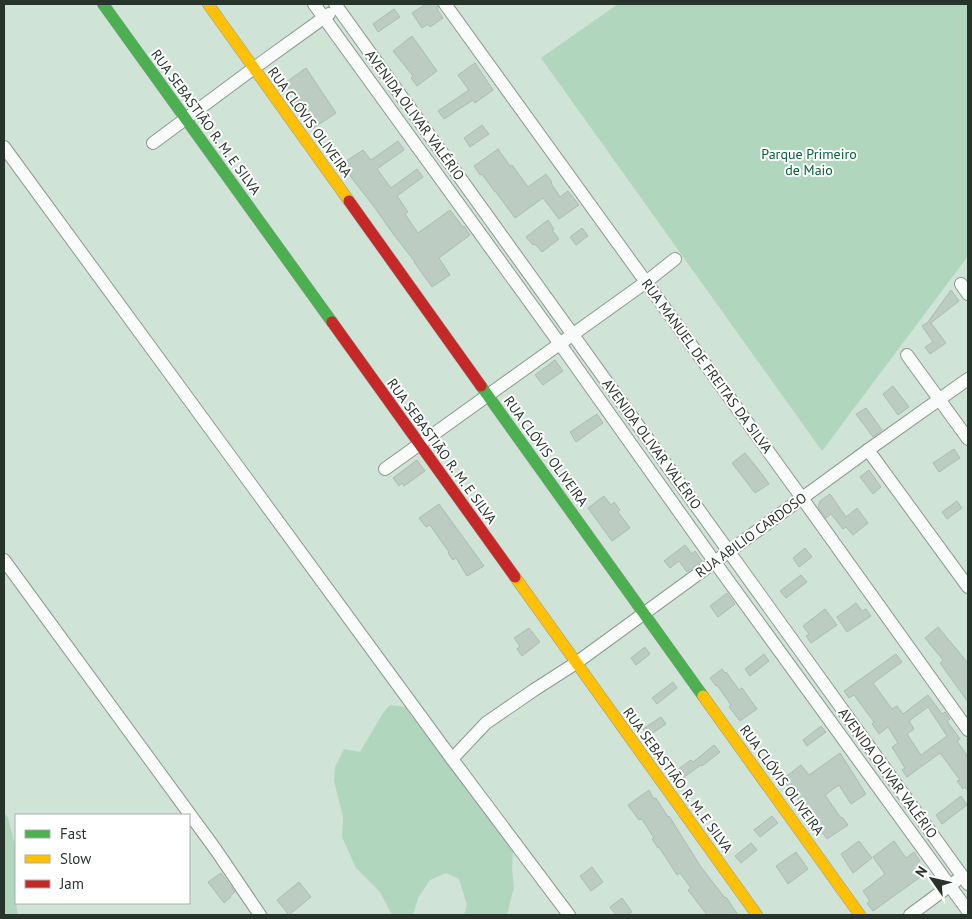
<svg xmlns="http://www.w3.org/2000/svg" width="972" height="919" font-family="'PT Sans',sans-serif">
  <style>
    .green { fill: #b0d6be }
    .building { fill: #bdccc3; stroke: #adbcb2; fill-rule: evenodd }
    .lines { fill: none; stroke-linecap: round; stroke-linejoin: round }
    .street-casing { stroke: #8c9a91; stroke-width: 14 }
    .fast-casing { stroke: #8c9a91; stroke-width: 12 }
    .slow-casing { stroke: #8c9a91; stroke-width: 12 }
    .jam-casing { stroke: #8c9a91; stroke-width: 12 }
    .street { stroke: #f8fbf9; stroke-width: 12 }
    .fast { stroke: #4caf50; stroke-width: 11 }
    .slow { stroke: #ffc107; stroke-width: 11 }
    .jam { stroke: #c62828; stroke-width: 11 }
    .labels { text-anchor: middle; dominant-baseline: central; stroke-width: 4; stroke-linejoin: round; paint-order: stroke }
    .street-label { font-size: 14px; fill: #27342c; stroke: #fff }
    .park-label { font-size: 14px; fill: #05633a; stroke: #fff }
  </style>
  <rect width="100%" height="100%" fill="#d0e3d7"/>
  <!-- green -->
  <g class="green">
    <polygon points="618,4 968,4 968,256 822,451 541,58"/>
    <polygon points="390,705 405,707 513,851 512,869 514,887 507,915 464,915 467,905 459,879 446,873 430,880 418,898 413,915 392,915 380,892 356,868 342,837 343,817 334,781 335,767 344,749 360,752 383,713"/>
    <polygon points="4,812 8,818 16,848 16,903 18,915 4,915"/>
  </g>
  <!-- building -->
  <g class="building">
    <polygon points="426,4 437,4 438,8 437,9 443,18 430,27 428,24 422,28 412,13"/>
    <polygon points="394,9 400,17 378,32 373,24"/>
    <polygon points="412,36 437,71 417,86 411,78 413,76 393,51"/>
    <polygon points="475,63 493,90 475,103 473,100 444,119 438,111 469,90 458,75"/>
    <polygon points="306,68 336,113 312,129 294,103 298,101 285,83"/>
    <polygon points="482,125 489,134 470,147 464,138"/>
    <polygon points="398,141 404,150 377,169 391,188 417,169 423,177 397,196 408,212 405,214 418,233 450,210 463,227 464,226 470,235 439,258 450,275 432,287 414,262 415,262 394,235 375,208 354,181 349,174 350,173 343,163 363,150 371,160"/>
    <polygon points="498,149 510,166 512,165 528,187 546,174 552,182 551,183 560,197 568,191 579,205 559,219 543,198 515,218 495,191 495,192 482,174 480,175 474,166"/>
    <polygon points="548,220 554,229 552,230 559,239 542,252 535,244 533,245 526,237"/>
    <polygon points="582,228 588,236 576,245 570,237"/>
    <polygon points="951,290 959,301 931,323 946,343 930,354 925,347 933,342 922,326 928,322"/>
    <polygon points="555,360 563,371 543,385 535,375"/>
    <polygon points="893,386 909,407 898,415 883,394"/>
    <polygon points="866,408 882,430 873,437 856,414"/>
    <polygon points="597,414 603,423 576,442 570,432"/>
    <polygon points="954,449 960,458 939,472 933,463"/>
    <polygon points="745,453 762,474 769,484 755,493 732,463"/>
    <polygon points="417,460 425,471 404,486 402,483 399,486 393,478"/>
    <polygon points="869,470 881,487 873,494 860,477"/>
    <polygon points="830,494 846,517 857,508 868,523 853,535 846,527 843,529 831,514 826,518 818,507 820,501"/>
    <polygon points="604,496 611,505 614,502 620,510 618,512 630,528 612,541 588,508"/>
    <polygon points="957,501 962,508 947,519 942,512"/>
    <polygon points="439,504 484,566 467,576 456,558 453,560 448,553 449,552 430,525 426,527 419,518"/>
    <polygon points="685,545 692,554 695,551 702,561 687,572 679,561 670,568 664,561"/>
    <polygon points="805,548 812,557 799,567 793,558"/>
    <polygon points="801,575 807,582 786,598 780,591"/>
    <polygon points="727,593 735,604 718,617 710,606"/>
    <polygon points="856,603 862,611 866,609 871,616 847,632 837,617"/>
    <polygon points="825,609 837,625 811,643 806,636 809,634 803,626"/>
    <polygon points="938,627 968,663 968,702 940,663 943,660 925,638"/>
    <polygon points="529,628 540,642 522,656 517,649 520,646 514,638"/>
    <polygon points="645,647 650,654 636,665 631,658"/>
    <polygon points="764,654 769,661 750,676 745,669"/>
    <path d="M896,654l6,8 -29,21 19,26 5,-3 6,8 25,-19 14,19 3,-2 5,7 -3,2 13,18 -3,2 11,16v34l-3,-4 -2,2 -6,-8 3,-1 -20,-27 -33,24 -5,-7 3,-2 -13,-21 6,-4 -10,-16 -9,7 -7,-10 2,-2 -20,-27 -5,3 -5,-7zM928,707l19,29 -26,19 -14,-21 7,-5 -5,-8z"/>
    <polygon points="722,669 725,673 726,672 739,690 742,688 757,709 740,721 729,707 731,705 717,685 716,686 710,678"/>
    <polygon points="673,682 677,688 657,704 652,698"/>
    <polygon points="661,717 666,724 648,736 643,729"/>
    <polygon points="821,726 826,732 807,746 803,740"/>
    <polygon points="714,745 720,752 702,766 701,765 676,783 670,775 691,760 693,762"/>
    <polygon points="840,753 866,794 851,804 839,785 825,795 841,818 842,817 848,825 827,839 783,779 801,765 809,775"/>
    <polygon points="649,790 654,799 656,798 668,817 669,816 701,867 725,898 726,897 738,915 707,915 688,890 691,888 680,873 677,875 659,847 658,848 652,839 654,838 642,819 639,820 628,805"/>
    <polygon points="961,796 967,805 942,824 936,815"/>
    <polygon points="772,816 778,823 760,837 754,830"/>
    <polygon points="859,841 872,858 853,873 841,854"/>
    <polygon points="894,841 906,858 914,852 920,861 918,862 926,873 873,911 867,903 870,901 863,891 885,874 873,857"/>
    <polygon points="751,843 757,850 741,863 735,856"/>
    <polygon points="796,852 808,869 788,884 776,866"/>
    <polygon points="592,867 603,882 591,891 580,876"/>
    <polygon points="221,873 235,892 230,896 231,897 224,903 208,882"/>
    <polygon points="299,882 311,897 289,915 277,900"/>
    <polygon points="622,898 632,912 627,915 616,915 610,907"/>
  </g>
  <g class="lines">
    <!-- street casing -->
    <g class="street-casing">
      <g id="street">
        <polyline points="314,4 560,344 714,561 968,911"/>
        <polyline points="335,4 968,884"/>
        <polyline points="445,4 802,498 968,730"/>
        <polyline points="153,143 254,68 329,14"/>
        <polyline points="4,147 452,759 569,915"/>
        <polyline points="961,284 968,294"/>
        <polyline points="907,355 968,439"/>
        <polyline points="868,450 968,587"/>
        <polyline points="385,469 646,282 675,259"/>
        <polyline points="4,560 216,850 260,915"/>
        <polyline points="452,759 486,723 534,690 576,663 868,450 968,379"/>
        <polyline points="910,915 956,881"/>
      </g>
    </g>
    <!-- fast casing -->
    <g class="fast-casing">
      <g id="fast">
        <polyline points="103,4 332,322"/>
        <polyline points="481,386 703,696"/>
      </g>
    </g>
    <!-- slow casing -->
    <g class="slow-casing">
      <g id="slow">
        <polyline points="208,4 349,201"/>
        <polyline points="515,577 757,915"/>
        <polyline points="703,696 860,915"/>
      </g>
    </g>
    <!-- jam casing -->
    <g class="jam-casing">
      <g id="jam">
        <polyline points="349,201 481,386"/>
        <polyline points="332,322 515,577"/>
      </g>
    </g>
    <!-- street -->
    <use href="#street" class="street"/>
    <!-- fast -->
    <use href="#fast" class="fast"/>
    <!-- slow -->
    <use href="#slow" class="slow"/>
    <!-- jam -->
    <use href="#jam" class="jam"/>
  </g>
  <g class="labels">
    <!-- street labels -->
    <g class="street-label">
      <text transform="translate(415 115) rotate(54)">AVENIDA OLIVAR VALÉRIO</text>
      <text transform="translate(206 122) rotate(54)">RUA SEBASTIÃO R. M. E SILVA</text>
      <text transform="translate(310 122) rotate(54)">RUA CLÓVIS OLIVEIRA</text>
      <text transform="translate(707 366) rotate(54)">RUA MANUEL DE FREITAS DA SILVA</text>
      <text transform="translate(652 444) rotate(54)">AVENIDA OLIVAR VALÉRIO</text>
      <text transform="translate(442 451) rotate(54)">RUA SEBASTIÃO R. M. E SILVA</text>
      <text transform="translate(546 451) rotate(54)">RUA CLÓVIS OLIVEIRA</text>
      <text transform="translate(751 535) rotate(-36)">RUA ABILIO CARDOSO</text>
      <text transform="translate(888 773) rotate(54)">AVENIDA OLIVAR VALÉRIO</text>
      <text transform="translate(678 780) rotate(54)">RUA SEBASTIÃO R. M. E SILVA</text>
      <text transform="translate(782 780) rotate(54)">RUA CLÓVIS OLIVEIRA</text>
    </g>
    <!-- park labels -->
    <g class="park-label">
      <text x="809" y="154">Parque Primeiro<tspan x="809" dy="16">de Maio</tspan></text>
    </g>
  </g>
  <!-- border -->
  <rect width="972" height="919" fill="none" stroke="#27342c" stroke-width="10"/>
  <!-- legend -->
  <rect x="15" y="814" width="175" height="90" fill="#ffffff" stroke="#a9aeab"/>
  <rect x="25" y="830" width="25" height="8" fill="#4caf50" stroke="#a9aeab"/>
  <text x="60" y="839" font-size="15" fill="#27342c">Fast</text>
  <rect x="25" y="855" width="25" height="8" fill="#ffc107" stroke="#a9aeab"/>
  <text x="60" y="864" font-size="15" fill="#27342c">Slow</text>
  <rect x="25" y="880" width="25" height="8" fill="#c62828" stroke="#a9aeab"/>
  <text x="60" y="889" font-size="15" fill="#27342c">Jam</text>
  <!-- north arrow -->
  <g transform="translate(932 879) rotate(304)" stroke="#ffffff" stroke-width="4" paint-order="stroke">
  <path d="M0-4L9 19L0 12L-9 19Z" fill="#27342c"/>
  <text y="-8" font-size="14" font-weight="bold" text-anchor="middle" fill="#27342c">N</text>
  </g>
</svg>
